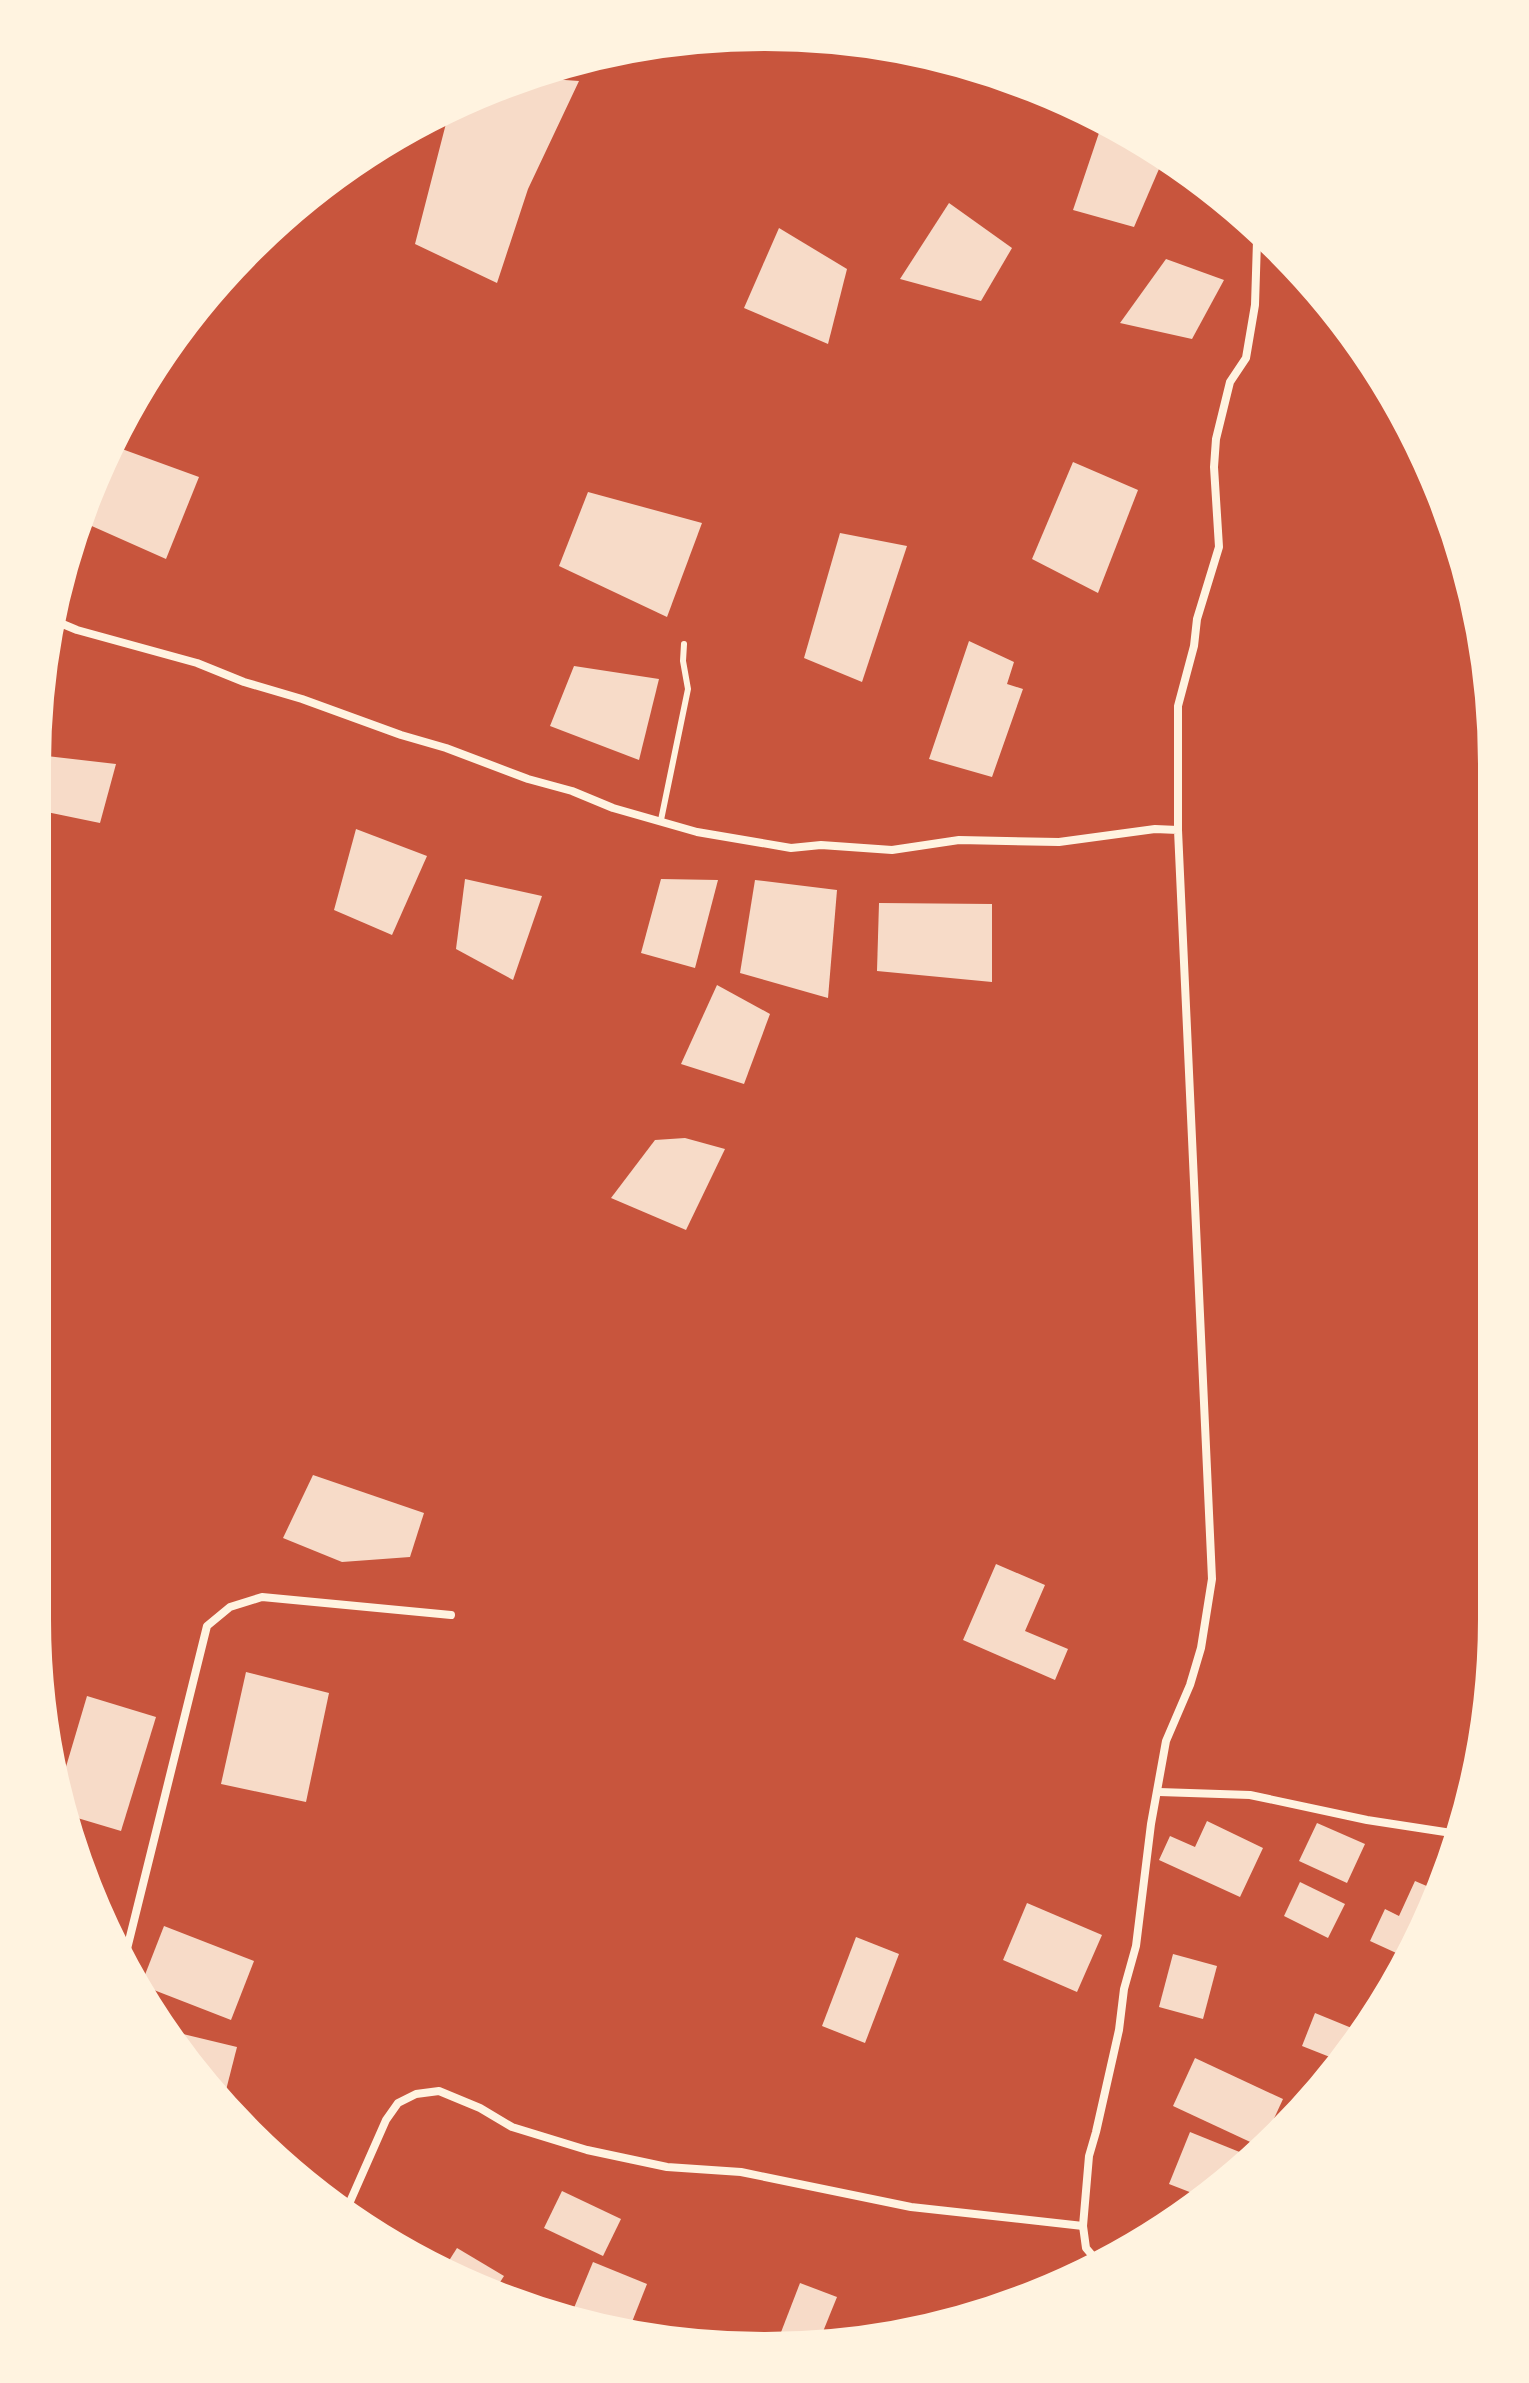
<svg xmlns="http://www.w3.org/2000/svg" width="1529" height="2383" font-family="Barlow,sans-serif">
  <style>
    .building { fill: #f7dbc8 }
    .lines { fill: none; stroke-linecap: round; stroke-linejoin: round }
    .service { stroke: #fff3e0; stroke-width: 6 }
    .minor { stroke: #fff3e0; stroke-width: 8 }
    .rim { fill: none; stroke: #fff3e0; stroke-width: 10 }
  </style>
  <rect width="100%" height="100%" fill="#c8553d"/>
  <!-- building -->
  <g class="building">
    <polygon points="523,77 579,81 528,189 497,283 415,244 451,104"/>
    <polygon points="1102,124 1141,138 1165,155 1134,227 1073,210"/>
    <polygon points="949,203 1012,248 981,301 900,279"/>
    <polygon points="779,228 847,269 828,344 744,308"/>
    <polygon points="1166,259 1224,280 1192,339 1120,323"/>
    <polygon points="122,449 199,477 166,559 85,523"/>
    <polygon points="1073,462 1138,490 1098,593 1032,559"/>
    <polygon points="588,492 702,523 667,617 559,566"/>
    <polygon points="840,533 907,546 862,682 804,658"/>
    <polygon points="969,641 1014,662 1007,684 1023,689 992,777 929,759"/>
    <polygon points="574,666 659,679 639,760 550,726"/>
    <polygon points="38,755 116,764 100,823 37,810"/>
    <polygon points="356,829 427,856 392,935 334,910"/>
    <polygon points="465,879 542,896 513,980 456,949"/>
    <polygon points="661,879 718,880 695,968 641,953"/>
    <polygon points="755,880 837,890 828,998 740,973"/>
    <polygon points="879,903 992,904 992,982 877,971"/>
    <polygon points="717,985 770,1014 744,1084 681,1064"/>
    <polygon points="685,1138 725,1149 686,1230 611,1198 655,1140"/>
    <polygon points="313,1475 424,1513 410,1557 342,1562 283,1538"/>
    <polygon points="996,1564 1045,1585 1025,1631 1068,1649 1055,1680 963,1640"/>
    <polygon points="246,1672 329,1693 306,1802 221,1784"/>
    <polygon points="87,1696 156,1717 121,1831 64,1814 60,1787"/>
    <polygon points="1207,1821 1263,1848 1240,1897 1159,1860 1170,1836 1195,1847"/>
    <polygon points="1317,1823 1365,1844 1347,1883 1299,1861"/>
    <polygon points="1415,1881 1443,1893 1405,1957 1370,1941 1385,1909 1399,1916"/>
    <polygon points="1300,1882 1345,1904 1328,1938 1284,1916"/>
    <polygon points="1027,1903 1102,1935 1077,1992 1003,1960"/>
    <polygon points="164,1926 254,1961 231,2020 141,1985"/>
    <polygon points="856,1937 899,1954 865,2043 822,2026"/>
    <polygon points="1173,1954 1217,1966 1203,2019 1159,2007"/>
    <polygon points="1315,2013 1359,2031 1340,2061 1302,2046"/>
    <polygon points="158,2028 237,2047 225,2094 218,2093"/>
    <polygon points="1195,2058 1283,2099 1261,2147 1173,2106"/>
    <polygon points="1190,2132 1252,2157 1205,2198 1169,2184"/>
    <polygon points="562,2191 621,2219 603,2256 544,2228"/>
    <polygon points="457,2248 504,2276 493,2293 445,2267"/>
    <polygon points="593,2262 647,2284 628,2332 569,2320"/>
    <polygon points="800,2283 837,2297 820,2339 785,2343 778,2340"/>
  </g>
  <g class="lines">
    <!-- service -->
    <polyline class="service" points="661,820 688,689 683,661 684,644"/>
    <!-- minor -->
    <g class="minor">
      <polyline points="53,620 77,630 197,663 244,682 302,699 401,735 446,748 528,779 572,791 613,808 697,832 791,848 821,845 892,850 959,840 1059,842 1155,829 1178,830 1212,1579 1201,1648 1190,1685 1166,1741 1151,1824 1136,1946 1124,1989 1119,2030 1096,2132 1089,2156 1083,2226 1086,2248 1097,2261"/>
      <polyline points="1178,830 1178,706 1194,646 1197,619 1219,547 1214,467 1216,439 1230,382 1246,358 1255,305 1257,241 1254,221"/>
      <polyline points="1159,1792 1250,1795 1367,1820 1458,1834"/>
      <polyline points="124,1961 207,1626 230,1607 262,1597 451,1615"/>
      <polyline points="345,2213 386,2120 398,2103 416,2094 439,2091 480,2108 512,2127 587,2150 667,2167 741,2172 911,2207 1083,2226"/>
    </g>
  </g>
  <!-- crop -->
  <path d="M0 0H1529V2383H0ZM764 46H765A718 718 0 0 1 1483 764V1619A718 718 0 0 1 765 2337H764A718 718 0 0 1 46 1619V764A718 718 0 0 1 764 46Z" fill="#fff3e0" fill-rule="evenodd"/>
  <path class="rim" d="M764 46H765A718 718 0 0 1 1483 764V1619A718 718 0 0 1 765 2337H764A718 718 0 0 1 46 1619V764A718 718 0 0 1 764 46Z"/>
</svg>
